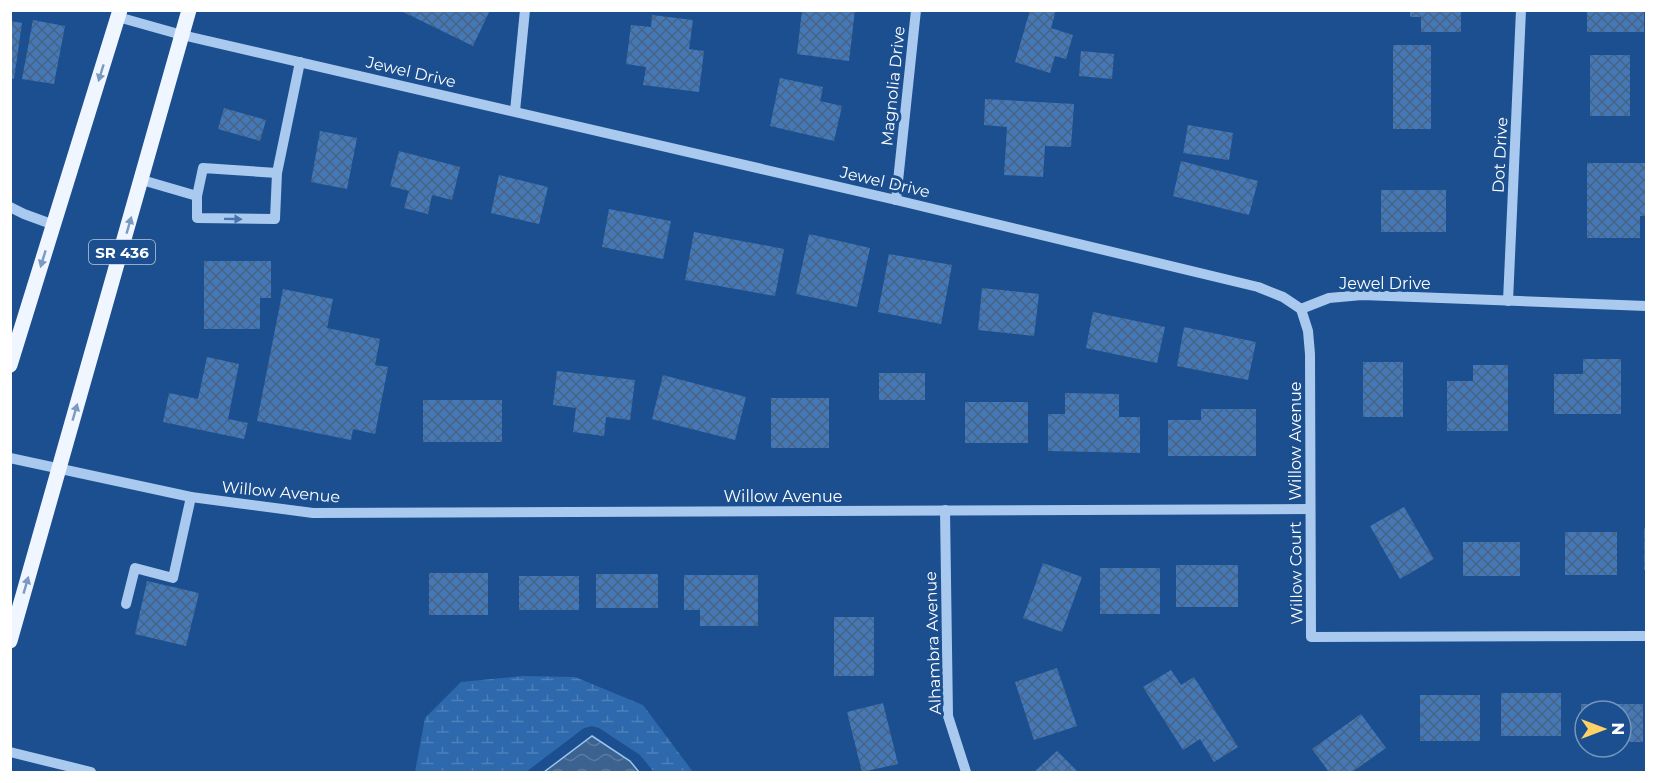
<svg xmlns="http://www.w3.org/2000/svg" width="1657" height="783" font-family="Montserrat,sans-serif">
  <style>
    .wetland { fill: url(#wetland-marsh) }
    .water { fill: url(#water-waves); stroke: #9cc4f0; stroke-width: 1.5 }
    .building { fill: url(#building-cross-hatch) }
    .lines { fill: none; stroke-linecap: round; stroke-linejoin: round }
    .minor { stroke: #a9c9ee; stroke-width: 10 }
    .major { stroke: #f0f6ff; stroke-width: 15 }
    .oneway { fill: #7b9ac1 }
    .oneway2 { fill: #4674ac }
    .labels { text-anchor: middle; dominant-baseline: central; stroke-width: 6; stroke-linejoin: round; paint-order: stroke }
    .shield { fill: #1b4f8f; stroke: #bbcadd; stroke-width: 1.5 }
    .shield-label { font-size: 15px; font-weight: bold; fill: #fff }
    .street-label { font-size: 16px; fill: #fff; stroke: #1b4f8f }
  </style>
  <defs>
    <pattern id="wetland-marsh" width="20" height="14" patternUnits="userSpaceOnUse" patternTransform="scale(1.5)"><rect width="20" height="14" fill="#2e69ad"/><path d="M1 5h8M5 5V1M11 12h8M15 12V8" fill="none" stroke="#4d80b9"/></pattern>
    <pattern id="water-waves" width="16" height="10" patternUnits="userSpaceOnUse" patternTransform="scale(1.5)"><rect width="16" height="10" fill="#3c6290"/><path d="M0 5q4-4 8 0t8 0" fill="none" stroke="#597aa1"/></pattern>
    <pattern id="building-cross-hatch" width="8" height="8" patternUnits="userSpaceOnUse" patternTransform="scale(1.5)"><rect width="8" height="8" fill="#4478b7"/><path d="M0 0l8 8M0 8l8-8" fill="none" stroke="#486282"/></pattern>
  </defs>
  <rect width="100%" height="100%" fill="#1b4f8f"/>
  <!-- wetland -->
  <polygon class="wetland" points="523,676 575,677 643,705 693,772 654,772 640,755 599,728 592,726 584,728 526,772 415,772 425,718 461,682"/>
  <!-- water -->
  <polygon class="water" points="592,736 630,761 639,772 544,772"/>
  <!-- building -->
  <g class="building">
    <polygon points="399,10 490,10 473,46"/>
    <polygon points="802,10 855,10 849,61 797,54"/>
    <polygon points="1030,10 1056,10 1051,28 1073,35 1066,59 1055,56 1050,73 1015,62"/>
    <polygon points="1410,10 1461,10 1461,32 1421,32 1421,17 1410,17"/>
    <rect x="1587" y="10" width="57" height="22"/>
    <polygon points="652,15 693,20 689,49 704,51 699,92 643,85 646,67 626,64 631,25 651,27"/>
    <polygon points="33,20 65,26 54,84 22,79"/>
    <polygon points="10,21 22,23 14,79 10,78"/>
    <rect x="1393" y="45" width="38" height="84"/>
    <polygon points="1081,51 1114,54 1112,79 1079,76"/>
    <rect x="1590" y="55" width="40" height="61"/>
    <polygon points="780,78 823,87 820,101 842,106 834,141 770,126"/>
    <polygon points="985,99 1074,104 1071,147 1045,146 1043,177 1004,175 1007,127 984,125"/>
    <polygon points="224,108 266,120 260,141 218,129"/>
    <polygon points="1188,125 1233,133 1229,160 1183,153"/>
    <polygon points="320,131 357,138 347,189 311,182"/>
    <polygon points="399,151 460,167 452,200 432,195 428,214 404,208 409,191 390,186"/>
    <polygon points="1181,161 1258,181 1249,215 1173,196"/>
    <polygon points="1587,163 1646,163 1646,216 1640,216 1640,238 1587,238"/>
    <polygon points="499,175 548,187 539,224 491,213"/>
    <rect x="1381" y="190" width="65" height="42"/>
    <polygon points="609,209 671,221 663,259 602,247"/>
    <polygon points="694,232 784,249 775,296 685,280"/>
    <polygon points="809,234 870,248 857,307 796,294"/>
    <polygon points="889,254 952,265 941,324 878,312"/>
    <polygon points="204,261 271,261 271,298 260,298 260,329 204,329"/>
    <polygon points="982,288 1039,294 1034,336 978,330"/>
    <polygon points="283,289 333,299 327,328 380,339 375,365 388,367 375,434 353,429 351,440 257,421"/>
    <polygon points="1093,312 1165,327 1157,363 1086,348"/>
    <polygon points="1184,327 1256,342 1248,380 1177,366"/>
    <polygon points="207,357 239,364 228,419 248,423 244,439 163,422 169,393 198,399"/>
    <polygon points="1583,359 1621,359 1621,414 1554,414 1554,374 1583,374"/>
    <rect x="1363" y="362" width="40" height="55"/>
    <polygon points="1473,365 1508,365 1508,431 1447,431 1447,381 1473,381"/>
    <polygon points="557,371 635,380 630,420 606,417 604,436 573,432 576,408 553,405"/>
    <rect x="879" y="373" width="46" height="27"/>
    <polygon points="663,375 746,397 735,440 652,419"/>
    <polygon points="1065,393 1119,394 1119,417 1140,417 1140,453 1048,451 1048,414 1065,414"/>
    <rect x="771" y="398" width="58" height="50"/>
    <rect x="423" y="400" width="79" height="42"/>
    <rect x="965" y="402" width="63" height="41"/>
    <polygon points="1201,409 1256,409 1256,456 1168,456 1168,420 1201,420"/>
    <polygon points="1404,507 1434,559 1400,579 1370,526"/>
    <rect x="1644" y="528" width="2" height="42"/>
    <rect x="1565" y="532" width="52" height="43"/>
    <rect x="1463" y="542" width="57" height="34"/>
    <polygon points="1043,563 1082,577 1062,632 1023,618"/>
    <rect x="1176" y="565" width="62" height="42"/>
    <rect x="1100" y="568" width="60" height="46"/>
    <rect x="429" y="573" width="59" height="42"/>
    <rect x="596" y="574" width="62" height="34"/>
    <polygon points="684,575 758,575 758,626 700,626 700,610 684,610"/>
    <rect x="519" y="576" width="60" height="34"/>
    <polygon points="147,581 199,593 186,646 135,634"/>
    <rect x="834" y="617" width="40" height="59"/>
    <polygon points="1057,668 1077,726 1034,740 1015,682"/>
    <polygon points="1171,670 1181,685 1194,677 1238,747 1214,762 1200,739 1183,750 1143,687"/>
    <rect x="1501" y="693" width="60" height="43"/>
    <rect x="1420" y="695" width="60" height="46"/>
    <polygon points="883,703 898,764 862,772 847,712"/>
    <polygon points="1581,704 1643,704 1643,742 1621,742 1621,711 1585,711 1585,742 1581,742"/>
    <polygon points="1361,714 1386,748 1352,772 1329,772 1312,749"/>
    <polygon points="1057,751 1078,772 1034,772"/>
  </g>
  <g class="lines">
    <!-- minor -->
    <g class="minor">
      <polyline points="118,17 182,35 896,200 1258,287 1283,297 1301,309"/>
      <polyline points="515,111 525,10"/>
      <polyline points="277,173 203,168 197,196 197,218 275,219 277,173 300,62"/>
      <polyline points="142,180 197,196"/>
      <polyline points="896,200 916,10"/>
      <polyline points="10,207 24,214 54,225"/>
      <polyline points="1508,301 1521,10"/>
      <polyline points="1301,309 1308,331 1310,354 1311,637 1646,636"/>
      <polyline points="1301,309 1329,298 1362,295 1646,306"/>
      <polyline points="10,458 191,497 313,513 1310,509"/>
      <polyline points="945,510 948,716 966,772"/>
      <polyline points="126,604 135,568 173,578 191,497"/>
      <polyline points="10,752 91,772"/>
    </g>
    <!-- major -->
    <g class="major">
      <polyline points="10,365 120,10"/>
      <polyline points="10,641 189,10"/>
    </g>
  </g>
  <!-- one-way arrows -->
  <defs><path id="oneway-solid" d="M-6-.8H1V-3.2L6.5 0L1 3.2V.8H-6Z" transform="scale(1.5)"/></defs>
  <g class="oneway">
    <use href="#oneway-solid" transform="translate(101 73) rotate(107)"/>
    <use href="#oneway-solid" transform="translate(129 225) rotate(-74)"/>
    <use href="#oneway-solid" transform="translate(43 259) rotate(107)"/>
    <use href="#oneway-solid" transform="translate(75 412) rotate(-74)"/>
    <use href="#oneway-solid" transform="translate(26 585) rotate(-74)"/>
  </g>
  <use class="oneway2" href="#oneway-solid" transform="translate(233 219) rotate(1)"/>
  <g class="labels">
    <!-- shield labels -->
    <rect class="shield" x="89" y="240" width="66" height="24" rx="4.5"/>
    <g class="shield-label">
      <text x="122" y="252">SR 436</text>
    </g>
    <!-- street labels -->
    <g class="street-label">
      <text transform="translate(411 72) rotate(13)">Jewel Drive</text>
      <text transform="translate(893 86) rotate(-84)">Magnolia Drive</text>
      <text transform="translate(1500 155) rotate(-87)">Dot Drive</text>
      <text transform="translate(885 182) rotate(13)">Jewel Drive</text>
      <text x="1385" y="283">Jewel Drive</text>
      <text transform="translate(1295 441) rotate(-90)">Willow Avenue</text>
      <text transform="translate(281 492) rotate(5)">Willow Avenue</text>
      <text x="783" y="496">Willow Avenue</text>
      <text transform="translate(1296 573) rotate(-91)">Willow Court</text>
      <text transform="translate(933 643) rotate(-92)">Alhambra Avenue</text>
    </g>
  </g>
  <!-- border -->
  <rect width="1657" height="783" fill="none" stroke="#ffffff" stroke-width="24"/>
  <!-- north arrow -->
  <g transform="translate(1603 729) rotate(90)"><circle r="28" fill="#1b4f8f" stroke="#7695bc" stroke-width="1.5"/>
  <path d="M0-4.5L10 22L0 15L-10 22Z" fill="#ffd166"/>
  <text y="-9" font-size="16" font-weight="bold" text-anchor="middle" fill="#ffffff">N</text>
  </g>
</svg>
